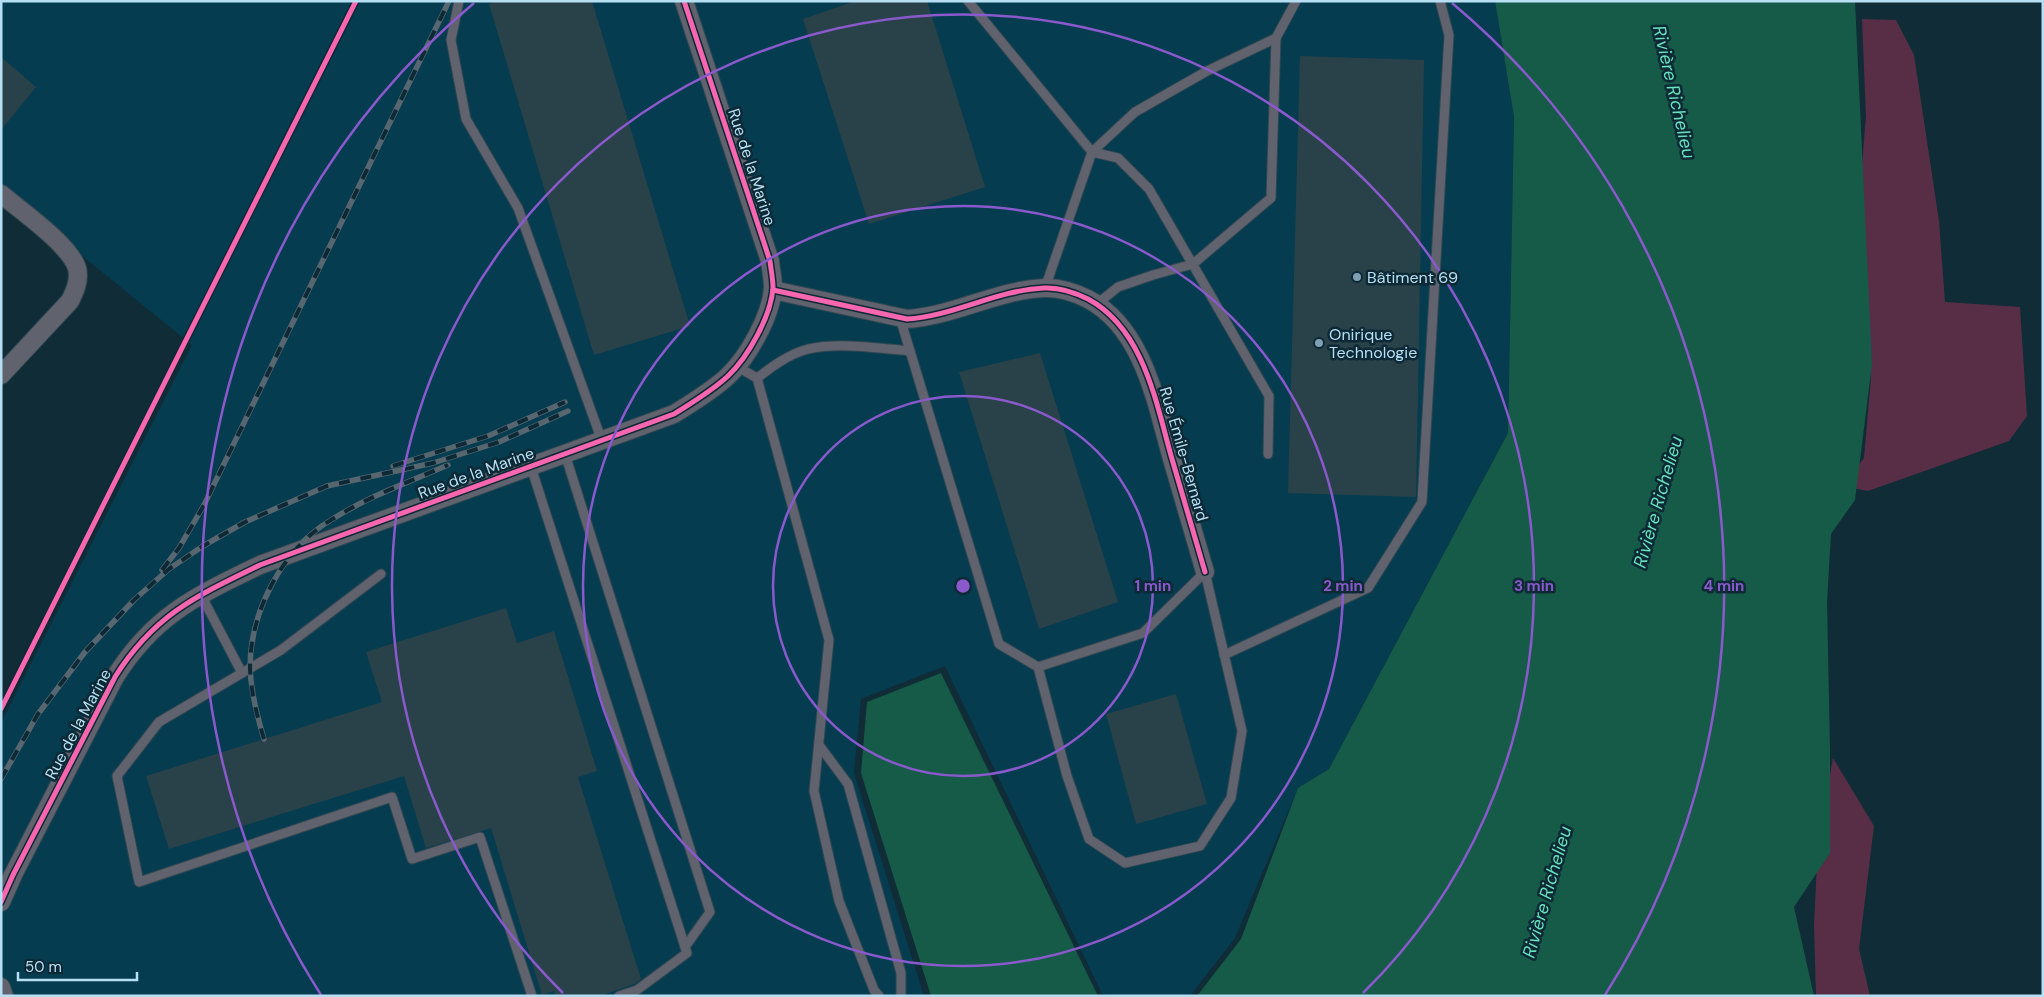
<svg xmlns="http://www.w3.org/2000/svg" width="2044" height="997" font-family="'DM Sans',sans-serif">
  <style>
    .built { fill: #053c50 }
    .green { fill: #582e47 }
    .water { fill: #165a48 }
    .building { fill: #294249 }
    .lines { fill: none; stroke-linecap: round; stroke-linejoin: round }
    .service-casing { stroke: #2e4752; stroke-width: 11 }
    .minor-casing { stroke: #2e4752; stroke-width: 20 }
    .service { stroke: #60626d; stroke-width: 9 }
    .minor { stroke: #60626d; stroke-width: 18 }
    .rail-casing { stroke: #57666f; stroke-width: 5.5 }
    .rail { stroke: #0d2935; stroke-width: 4; stroke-dasharray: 11; stroke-linecap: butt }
    .cycleway-casing { stroke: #0d2935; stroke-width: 8 }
    .cycleway { stroke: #f766af; stroke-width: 5 }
    .ring { fill: none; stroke: #8a59cc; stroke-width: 2.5 }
    .poi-dot { fill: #7da0b2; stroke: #0d2935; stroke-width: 2 }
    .labels { text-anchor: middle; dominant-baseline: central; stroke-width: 5; stroke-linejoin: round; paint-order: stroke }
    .street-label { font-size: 16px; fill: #b7dff4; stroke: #0d2935 }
    .poi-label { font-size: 16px; fill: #b7dff4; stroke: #0d2935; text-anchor: start }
    .water-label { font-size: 18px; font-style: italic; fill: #66e3bd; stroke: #0d2935 }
    .centre { fill: #8a59cc; stroke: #0d2935; stroke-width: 2.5 }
    .ring-label { font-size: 15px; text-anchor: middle; font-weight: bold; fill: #8a59cc; stroke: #0d2935; stroke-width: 5; stroke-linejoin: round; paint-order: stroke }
  </style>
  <rect width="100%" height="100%" fill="#102c37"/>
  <!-- built -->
  <polygon class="built" points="1,1 1495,1 1514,117 1508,433 1329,769 1298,788 1235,938 1190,996 1107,996 1102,994 945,666 861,699 854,773 924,996 1,996 1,723 192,345 1,190"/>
  <!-- green -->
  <g class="green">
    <polygon points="1862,19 1896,20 1914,55 1939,221 1945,302 2020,307 2027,416 2009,441 1868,491 1842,486 1864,458 1871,377 1858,214 1866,116"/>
    <polygon points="1833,758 1874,826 1859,949 1870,996 1816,996 1814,925 1818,843"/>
  </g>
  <!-- water -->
  <g class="water">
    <polygon points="1495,1 1855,1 1872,364 1855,500 1831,534 1827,602 1830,749 1830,853 1794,907 1814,996 1197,996 1241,939 1298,788 1329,769 1508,433 1514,117"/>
    <polygon points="941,673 1098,996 931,996 861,773 867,702"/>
  </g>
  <!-- building -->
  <g class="building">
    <polygon points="497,1 592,1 690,326 594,355 489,4"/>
    <polygon points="855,1 927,1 985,187 869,224 803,19"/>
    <polygon points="1300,56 1424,60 1416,497 1288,493"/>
    <polygon points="1,57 36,87 1,130"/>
    <polygon points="1040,353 1118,602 1039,629 959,372"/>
    <polygon points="506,608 517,643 554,631 597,771 578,777 641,979 634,984 600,996 555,996 554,991 542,995 491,828 426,848 404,776 169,849 146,776 382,702 366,652"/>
    <polygon points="1176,694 1207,804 1136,824 1106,714"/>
  </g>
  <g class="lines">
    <!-- service casing -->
    <g class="service-casing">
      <g id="service">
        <polyline points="459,1 451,40 466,119 518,208 602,441"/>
        <polyline points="968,1 1092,152 1045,288"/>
        <polyline points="1092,152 1118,158 1149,189 1269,396 1268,454"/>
        <polyline points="1092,152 1135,112 1207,71 1276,38 1296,1"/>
        <polyline points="1097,304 1118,287 1153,275 1193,264 1271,198 1276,38"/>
        <polyline points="900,318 999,644 1038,667 1143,633 1205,572"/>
        <polyline points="736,366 757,378 829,640 814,791 839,901 874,990 879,996"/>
        <path d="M757,378c16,-12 32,-24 51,-29 31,-7 71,-1 102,2"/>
        <polyline points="565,454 710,912 685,947"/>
        <polyline points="531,467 687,953 637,990 619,996"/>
        <polyline points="381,574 281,650 159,722 117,776 139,882 392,797 412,859 480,837 532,996"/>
        <polyline points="201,595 242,673"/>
        <polyline points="1224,655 1368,588 1422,502 1449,35 1440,1"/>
        <polyline points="1038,667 1067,776 1089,839 1125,863 1200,846 1231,798 1242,731 1205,572"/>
        <polyline points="819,745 848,784 901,973 901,996"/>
      </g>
    </g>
    <!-- minor casing -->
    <g class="minor-casing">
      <g id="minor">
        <path d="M1,194c19,16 69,51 76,74 3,12 -2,23 -7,33l-69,74"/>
        <path d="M773,290l134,29c47,-3 90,-29 137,-31 16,-1 30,4 44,11 56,30 68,104 84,160 11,38 22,76 33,113"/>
        <path d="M1,902l12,-27 102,-198c39,-62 81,-81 145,-112l414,-151c19,-12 38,-23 54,-38 20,-19 43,-60 45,-88 0,-9 -2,-18 -3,-27l-86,-260"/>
        <polyline points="1,987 4,996"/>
      </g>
    </g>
    <!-- service -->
    <use href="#service" class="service"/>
    <!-- minor -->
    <use href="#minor" class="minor"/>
    <!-- rail casing -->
    <g class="rail-casing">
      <g id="rail">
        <polyline points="393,466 488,436 565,402"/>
        <polyline points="162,570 179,548 204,505 449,1"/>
        <path d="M264,739c-7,-23 -13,-46 -14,-71 0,-56 32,-119 81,-148 36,-23 78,-38 117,-55"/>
        <polyline points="1,779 38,714 85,652 135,599 169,569 203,546 245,522 327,486 433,463 499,442 568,411"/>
      </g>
    </g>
    <!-- rail -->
    <use href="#rail" class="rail"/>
    <!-- cycleway casing -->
    <g class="cycleway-casing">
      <g id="cycleway">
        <path d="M773,290l134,29c47,-3 90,-29 137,-31 16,-1 30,4 44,11 56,30 68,104 84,160 11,38 22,76 33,113"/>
        <polyline points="1,709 356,1"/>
        <path d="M1,902l12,-27 102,-198c39,-62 81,-81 145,-112l414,-151c19,-12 38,-23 54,-38 20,-19 43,-60 45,-88 0,-9 -2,-18 -3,-27l-86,-260"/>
      </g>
    </g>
    <!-- cycleway -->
    <use href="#cycleway" class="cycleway"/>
  </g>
  <!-- distance rings -->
  <g class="ring">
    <circle cx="963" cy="586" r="190"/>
    <circle cx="963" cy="586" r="380"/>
    <path d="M563 993A571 571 0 1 1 1363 993"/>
    <path d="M321 995A761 761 0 0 1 474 3M1452 3A761 761 0 0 1 1605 995"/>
  </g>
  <!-- markers -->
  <g class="poi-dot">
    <circle cx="1357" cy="277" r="5"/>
    <circle cx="1319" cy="343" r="5"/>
  </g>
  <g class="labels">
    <!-- street labels -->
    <g class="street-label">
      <text transform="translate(752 167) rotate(72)">Rue de la Marine</text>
      <text transform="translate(1184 454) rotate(74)">Rue Émile-Bernard</text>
      <text transform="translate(476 473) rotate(-20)">Rue de la Marine</text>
      <text transform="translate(78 724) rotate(-62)">Rue de la Marine</text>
    </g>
    <!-- poi labels -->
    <g class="poi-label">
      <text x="1367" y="277">Bâtiment 69</text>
      <text x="1329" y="334">Onirique<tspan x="1329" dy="18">Technologie</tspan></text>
    </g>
    <!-- water labels -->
    <g class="water-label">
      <text transform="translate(1674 92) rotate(77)">Rivière Richelieu</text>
      <text transform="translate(1658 502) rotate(-74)">Rivière Richelieu</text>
      <text transform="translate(1547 892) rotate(-74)">Rivière Richelieu</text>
    </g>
  </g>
  <circle cx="963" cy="586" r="8" class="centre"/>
  <g class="ring-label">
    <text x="1153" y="591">1 min</text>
    <text x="1343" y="591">2 min</text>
    <text x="1534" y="591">3 min</text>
    <text x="1724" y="591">4 min</text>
  </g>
  <!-- border -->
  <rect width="2044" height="997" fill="none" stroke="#b7dff4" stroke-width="5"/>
  <!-- scale -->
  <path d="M18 972v8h119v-8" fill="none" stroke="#b7dff4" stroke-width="2.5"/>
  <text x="25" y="972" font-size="15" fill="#b7dff4" stroke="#0d2935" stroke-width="4" paint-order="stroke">50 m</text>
</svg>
